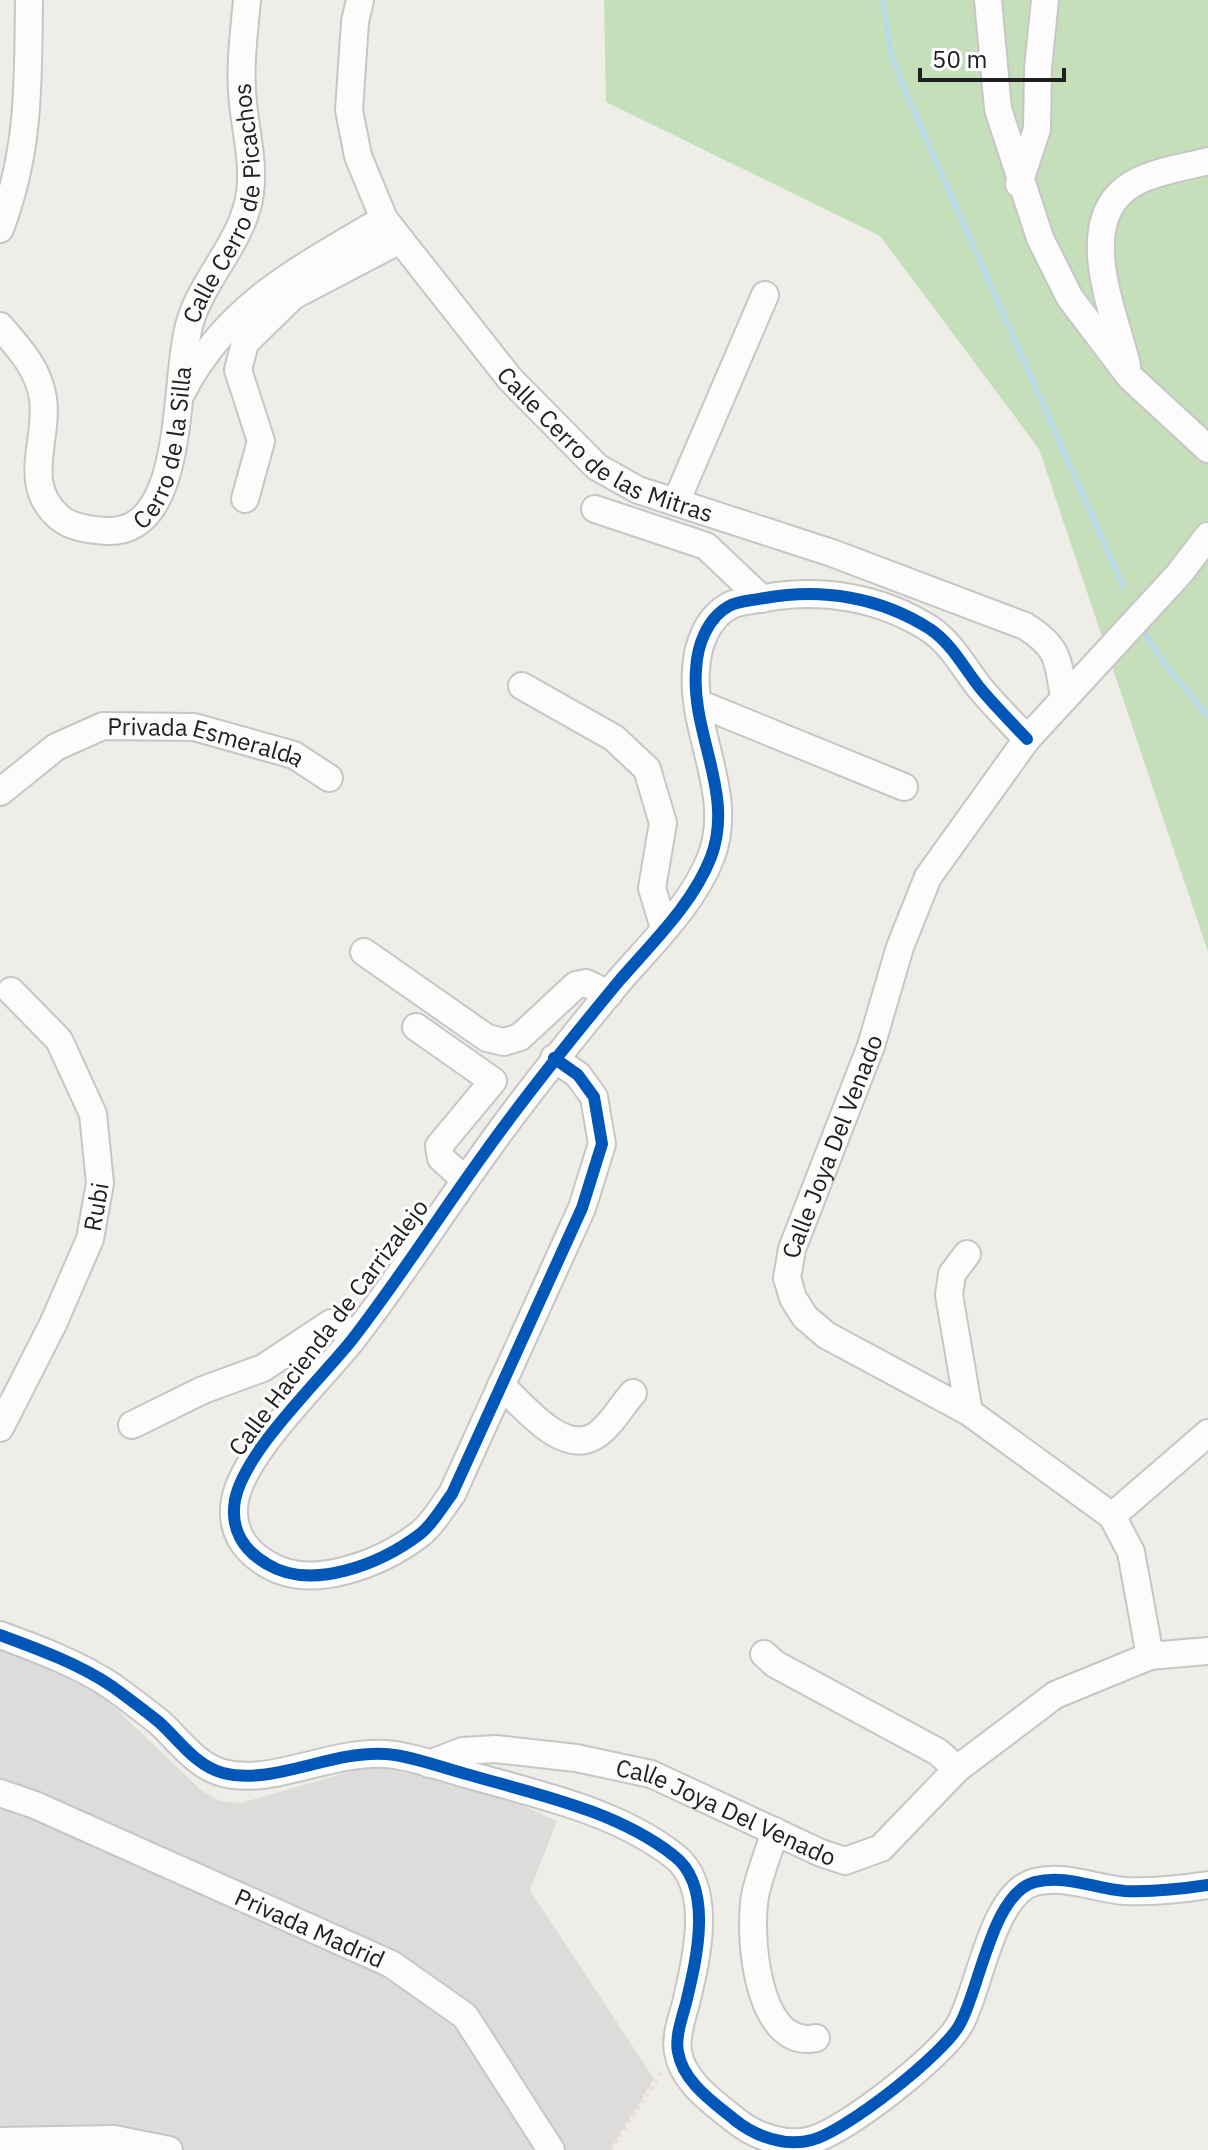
<svg xmlns="http://www.w3.org/2000/svg" width="1208" height="2150" font-family="'IBM Plex Sans',sans-serif">
  <style>
    .residential { fill: #dddcda }
    .forest { fill: #c6dfbb }
    .lines { fill: none; stroke-linecap: round; stroke-linejoin: round }
    .stream { stroke: #b9d9e4; stroke-width: 6 }
    .minor-casing { stroke: #c7c6c4; stroke-width: 30 }
    .path { stroke: #ecdcd9; stroke-width: 3; stroke-dasharray: 4 4; stroke-linecap: butt }
    .minor { stroke: #fcfcfc; stroke-width: 26 }
    .cycleway-casing { stroke: #fff; stroke-width: 17 }
    .cycleway { stroke: #0057b8; stroke-width: 12 }
    .labels { text-anchor: middle; dominant-baseline: central; stroke-width: 6; stroke-linejoin: round; paint-order: stroke }
    .street-label { font-size: 24px; fill: #202020; stroke: #fff }
  </style>
  <rect width="100%" height="100%" fill="#eeede8"/>
  <!-- residential -->
  <polygon class="residential" points="0,1650 41,1657 91,1685 202,1791 220,1801 241,1803 373,1765 503,1797 557,1821 530,1890 654,2079 610,2150 0,2150"/>
  <!-- forest -->
  <polygon class="forest" points="604,0 1208,0 1208,952 1039,449 880,236 606,102"/>
  <g class="lines">
    <!-- stream -->
    <g class="stream">
      <polyline points="883,0 890,50 905,91 1123,586"/>
      <polyline points="1144,632 1164,663 1208,716"/>
    </g>
    <!-- minor casing -->
    <g class="minor-casing">
      <g id="minor">
        <path id="s1" d="M360,0l-5,22 -6,88 9,46 26,63 126,160 87,88 41,23 194,63 193,73c34,21 33,34 39,72"/>
        <polyline points="988,0 998,109 1040,238 1070,298 1130,377 1208,449"/>
        <polyline points="1019,184 1037,129 1038,68 1045,0"/>
        <path d="M0,229c30,-79 28,-146 29,-229"/>
        <path id="s2" d="M0,326c19,22 38,42 43,72 6,42 -23,87 17,120 12,10 31,12 46,13 84,4 66,-158 85,-212 14,-43 53,-80 59,-126 4,-31 -4,-59 -7,-90 -4,-35 1,-69 4,-103"/>
        <path d="M1127,366c-11,-50 -52,-137 -2,-177 22,-17 57,-21 83,-28"/>
        <path d="M182,392c46,-89 120,-124 202,-173"/>
        <polyline points="245,499 261,441 238,370 245,343 293,296 400,240"/>
        <polyline points="676,502 765,295"/>
        <polyline points="595,509 706,546 762,599"/>
        <polyline points="522,686 614,738 647,769 663,823 652,888 664,928"/>
        <polyline points="698,703 904,787"/>
        <path id="s3" d="M0,792l56,-45 47,-21 91,1 100,28 35,23"/>
        <polyline points="364,952 487,1038 504,1042 520,1037 576,985 586,983 609,994"/>
        <polyline points="416,1027 493,1081 439,1146 441,1158 465,1180"/>
        <path d="M554,1058l24,17 16,22 8,47 -20,64 -130,286c-10,13 -19,30 -32,40 -38,29 -108,58 -153,30 -24,-14 -37,-35 -32,-64 9,-48 84,-119 116,-159 46,-59 86,-122 130,-183 43,-61 90,-119 138,-177 32,-37 74,-77 92,-124 24,-63 -20,-123 -15,-187 1,-24 11,-53 35,-65 9,-4 24,-5 34,-7 57,-10 115,-1 165,31 22,15 34,39 50,59 15,18 31,34 47,51"/>
        <polyline points="967,1254 952,1274 949,1295 969,1412"/>
        <path d="M501,1385c22,20 61,71 94,51 14,-8 27,-31 38,-43"/>
        <polyline points="132,1425 203,1390 263,1368 331,1323 340,1324 351,1341"/>
        <path id="s4" d="M0,1428l53,-104 37,-85 10,-56 -7,-69 -34,-74 -48,-49"/>
        <polyline points="1112,1516 1208,1433"/>
        <path d="M0,1635c38,14 79,29 113,52 15,11 31,23 46,35 20,18 37,44 64,51 49,13 109,-23 163,-19 26,2 54,13 80,20 69,20 149,36 207,81 42,31 23,106 13,148 -4,15 -11,34 -8,49 5,30 35,50 57,68 21,17 51,27 77,20 34,-9 132,-86 148,-116 20,-36 32,-131 75,-142 31,-8 60,7 90,9 27,1 57,-2 83,-6"/>
        <polyline points="764,1654 775,1664 938,1752 957,1769"/>
        <path id="s5" d="M1150,1656l-19,-104 -19,-36 -143,-104 -143,-77 -21,-18 -12,-19 -6,-20 5,-29 79,-203 29,-99 28,-70 99,-138 152,-165 29,-38"/>
        <path id="s6" d="M429,1764l34,-13 32,-2 81,9 75,16 170,79 24,8 36,-13 76,-79 98,-74 95,-39 58,-5"/>
        <path id="s7" d="M0,1793l35,12 356,159 74,52 86,134"/>
        <path d="M775,1831c-6,20 -14,40 -19,60 -9,39 0,160 60,147"/>
        <polyline points="0,2141 114,2139 169,2150"/>
      </g>
    </g>
    <!-- path -->
    <polyline class="path" points="611,2150 661,2073"/>
    <!-- minor -->
    <use href="#minor" class="minor"/>
    <!-- cycleway casing -->
    <g class="cycleway-casing">
      <g id="cycleway">
        <path d="M554,1058l24,17 16,22 8,47 -20,64 -130,286c-10,13 -19,30 -32,40 -38,29 -108,58 -153,30 -24,-14 -37,-35 -32,-64 9,-48 84,-119 116,-159 46,-59 86,-122 130,-183 43,-61 90,-119 138,-177 32,-37 74,-77 92,-124 24,-63 -20,-123 -15,-187 1,-24 11,-53 35,-65 9,-4 24,-5 34,-7 57,-10 115,-1 165,31 22,15 34,39 50,59 15,18 31,34 47,51"/>
        <path d="M0,1635c38,14 79,29 113,52 15,11 31,23 46,35 20,18 37,44 64,51 49,13 109,-23 163,-19 26,2 54,13 80,20 69,20 149,36 207,81 42,31 23,106 13,148 -4,15 -11,34 -8,49 5,30 35,50 57,68 21,17 51,27 77,20 34,-9 132,-86 148,-116 20,-36 32,-131 75,-142 31,-8 60,7 90,9 27,1 57,-2 83,-6"/>
      </g>
    </g>
    <!-- cycleway -->
    <use href="#cycleway" class="cycleway"/>
  </g>
  <g class="labels">
    <!-- street labels -->
    <g class="street-label">
      <text stroke="none"><textPath href="#s2" startOffset="632">Calle Cerro de Picachos</textPath></text>
      <text stroke="none"><textPath href="#s1" startOffset="548">Calle Cerro de las Mitras</textPath></text>
      <text stroke="none"><textPath href="#s2" startOffset="376">Cerro de la Silla</textPath></text>
      <text stroke="none"><textPath href="#s3" startOffset="228">Privada Esmeralda</textPath></text>
      <text stroke="none"><textPath href="#s5" startOffset="696">Calle Joya Del Venado</textPath></text>
      <text stroke="none"><textPath href="#s4" startOffset="242">Rubi</textPath></text>
      <text transform="translate(328 1327) rotate(-53)">Calle Hacienda de Carrizalejo</text>
      <text stroke="none"><textPath href="#s6" startOffset="310">Calle Joya Del Venado</textPath></text>
      <text stroke="none"><textPath href="#s7" startOffset="338">Privada Madrid</textPath></text>
    </g>
  </g>
  <!-- scale -->
  <path d="M920 68v12h144v-12" fill="none" stroke="#202020" stroke-width="4"/>
  <text x="932" y="68" font-size="24" fill="#202020" stroke="#ffffff" stroke-width="6" paint-order="stroke">50 m</text>
</svg>
